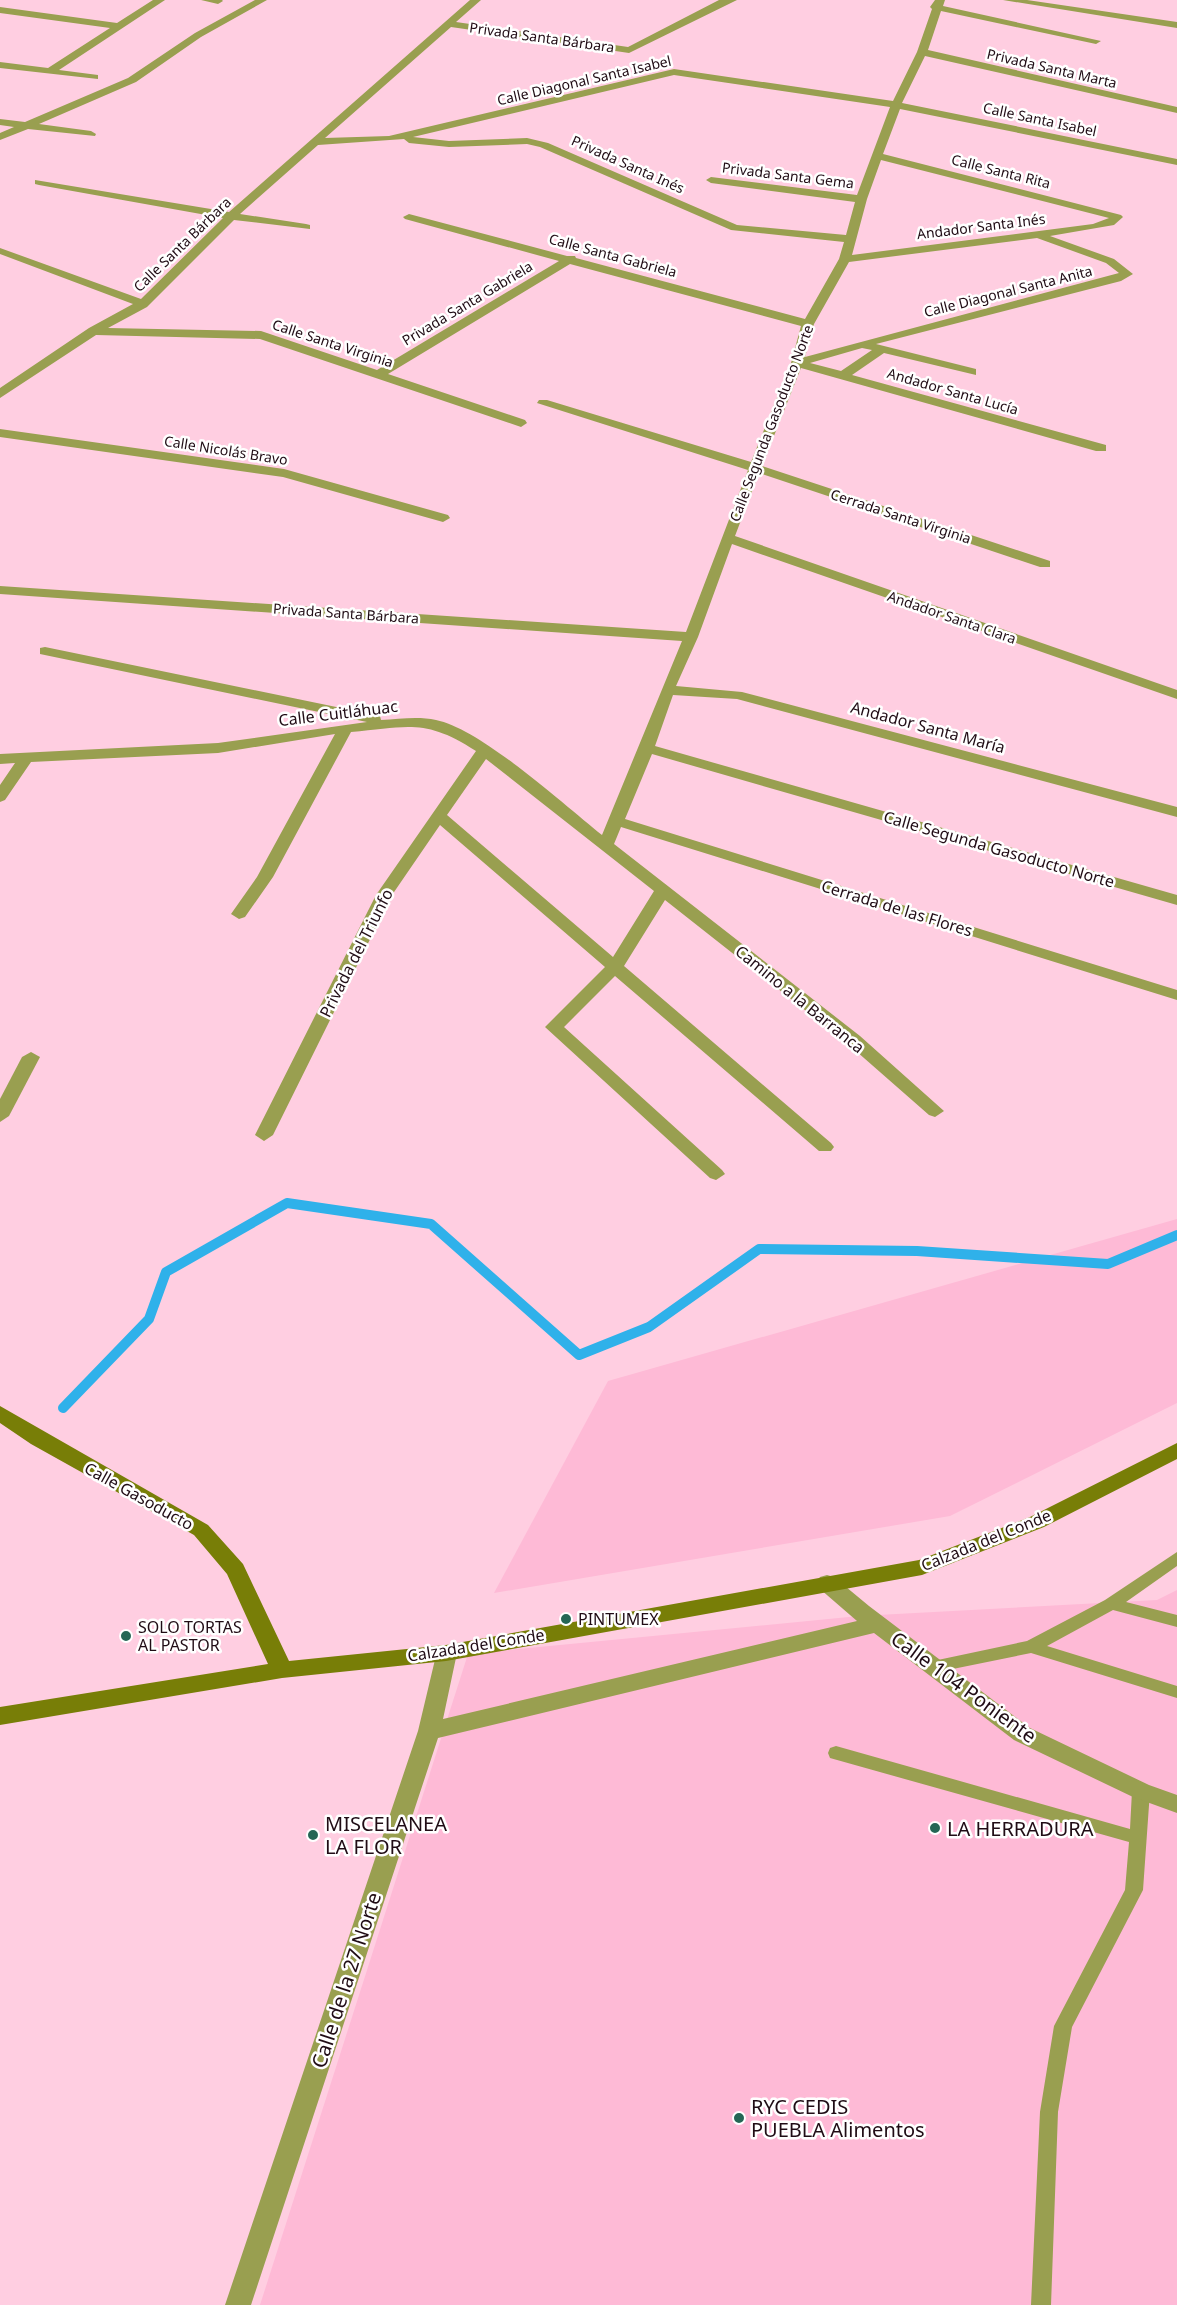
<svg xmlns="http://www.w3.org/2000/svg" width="1177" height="2305" font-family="'Noto Sans',sans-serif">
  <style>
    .built { fill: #febad6 }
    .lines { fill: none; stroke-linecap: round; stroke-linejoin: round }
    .stream { stroke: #2fb1ea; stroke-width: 10 }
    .lane { fill: #999f50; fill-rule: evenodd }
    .street { fill: #999f50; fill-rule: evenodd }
    .secondary { fill: #787e07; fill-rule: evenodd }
    .poi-dot { fill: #256655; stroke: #fff; stroke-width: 2 }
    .labels { text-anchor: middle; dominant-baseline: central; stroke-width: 5; stroke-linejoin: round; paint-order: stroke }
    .far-street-label { font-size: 14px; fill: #200c15; stroke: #fff }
    .street-label { font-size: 16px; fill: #200c15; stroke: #fff }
    .poi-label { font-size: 16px; fill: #200c15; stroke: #fff; text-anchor: start }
    .near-street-label { font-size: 20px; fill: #200c15; stroke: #fff }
    .near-poi-label { font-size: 20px; fill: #200c15; stroke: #fff; text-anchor: start }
  </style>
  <rect width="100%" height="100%" fill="#ffcee1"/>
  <!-- built -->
  <g class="built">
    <polygon points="1177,1219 1177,1403 950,1516 494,1593 608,1381"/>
    <polygon points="1177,1590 1177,2305 260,2305 468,1654 859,1616 1157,1600"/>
  </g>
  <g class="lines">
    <!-- stream -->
    <polyline class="stream" points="63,1408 149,1319 166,1272 287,1203 431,1224 579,1355 649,1327 759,1249 917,1251 1108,1264 1177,1235"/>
    <!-- lane -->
    <g class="lane">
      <polygon points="1177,1552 1177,1566 1126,1602 1177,1615 1177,1627 1113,1610 1047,1646 1177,1686 1177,1698 1031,1653 933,1673 927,1671 925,1667 927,1663 933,1661 1027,1641 1105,1600"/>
      <polygon points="836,1746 1130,1829 1132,1791 1135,1786 1141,1784 1147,1786 1150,1791 1143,1890 1072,2027 1058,2112 1051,2305 1031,2305 1040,2112 1054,2026 1125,1890 1129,1842 830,1758 828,1753 830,1748"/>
    </g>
    <!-- street -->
    <g class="street">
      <polygon points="153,0 165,0 59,70 98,75 98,79 0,68 0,62 48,68 110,28 0,13 0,7 117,23"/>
      <polygon points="201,0 222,0 223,1 218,4"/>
      <polygon points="255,0 267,0 201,37 136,82 39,124 91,131 96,134 95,136 28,129 0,140 0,133 14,127 0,125 0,119 25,122 128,78 195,33"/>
      <path d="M470,0h11l-25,22 172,25 91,-47h18l-108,53 -178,-26 -126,111 64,-2 285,-67 219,32 24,-49 15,-43 -2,-2 5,-7h10l-2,6 158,35 -5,3 -155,-33 -13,39 249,57v6l-252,-57 -23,47 275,56v6l-277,-56 -17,45 238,61 2,2 -9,8 -64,11 64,23 19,15 -12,7 -245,63 100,25v6l-92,-22 -32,22 254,70v6h-10l-295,-83 -39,98 288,95v6h-10l-281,-94 -24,63 442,154v9l-445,-155 -34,93 -22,49 66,6 435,115v10l-440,-118 -64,-4 -18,51 522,149v10l-525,-151 -27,65 552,171v10l-556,-173 -7,17 246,192 84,75 -9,6 -6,-2 -81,-71 -183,-144 -41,66 207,177 3,4 -3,4h-12l-204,-175 -51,51 158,143 3,4 -9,6 -6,-2 -165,-151 60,-60 -165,-142 -48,70 -119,240 -9,6 -9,-6 121,-240 100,-144c-51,-33 -68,-24 -125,-19l-78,145 -28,40 -6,2 -8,-5 26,-37 78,-143 -117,19 -187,9 -26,38 -5,2v-17l15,-22 -15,1v-10l218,-11 149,-21 -327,-68v-6l5,-1 330,68 5,1 1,4c19,-1 37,-4 55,0 45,9 127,84 166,115l80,-194 -682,-47v-8l686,46 62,-162 -211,-67 2,-3h8l204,62 40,-99 10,-37 -231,-62 -182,110 137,46 2,3 -6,4 -261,-88 -164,-4 -96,63v-10l89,-60 44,-24 -133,-50v-6l141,51 82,-81 -184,-33 -4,-1v-4l194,32zM674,75l216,32 -33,88 -146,-18 -5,3 5,3 144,19 -9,33 -109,-10 -189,-82 -21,-5 -78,3 -36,-4zM404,139l5,4 40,4 78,-3 13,3 191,83 113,12 -5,17 -34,60 -229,-61 -1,-2h-8l-158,-42 -6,3 2,2 154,42 -182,109 -116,-39 -153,-3 39,-21 87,-87 76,9v-4l-4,-1 -66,-10 78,-69zM881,160l228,58 -16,6 -241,31 15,-56zM1037,238l69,25 13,10 -314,84 9,-33 35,-62zM862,348l10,2 -31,21 -31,-8zM486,759l168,132 -41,66 -166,-142z"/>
      <polygon points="1003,0 1027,0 1177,22 1177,28"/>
      <polygon points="0,429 284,469 448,515 450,518 443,522 283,477 0,437"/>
      <polygon points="31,1052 40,1057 9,1116 0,1122 0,1099 22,1057"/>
      <polygon points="827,1575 834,1577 869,1606 1030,1728 1149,1785 1177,1795 1177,1813 1133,1797 1014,1740 874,1633 438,1738 251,2305 225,2305 418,1731 438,1647 446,1645 454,1647 457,1653 443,1719 857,1621 820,1589 816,1583 820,1577"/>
    </g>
    <!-- secondary -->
    <polygon class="secondary" points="0,1406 208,1525 243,1564 289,1661 446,1645 919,1560 1030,1517 1177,1443 1177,1459 1044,1527 922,1575 446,1661 282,1678 0,1725 0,1707 268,1664 227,1574 194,1535 31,1444 0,1423"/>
  </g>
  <!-- markers -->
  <g class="poi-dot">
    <circle cx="566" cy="1619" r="6"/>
    <circle cx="126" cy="1636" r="6"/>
    <circle cx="935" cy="1828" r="6"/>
    <circle cx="313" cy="1835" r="6"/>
    <circle cx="739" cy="2118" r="6"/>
  </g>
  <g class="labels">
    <!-- far-street labels -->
    <g class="far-street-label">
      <text transform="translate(542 37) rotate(8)">Privada Santa Bárbara</text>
      <text transform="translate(1052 68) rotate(13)">Privada Santa Marta</text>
      <text transform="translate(584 80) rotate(-13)">Calle Diagonal Santa Isabel</text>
      <text transform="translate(1040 119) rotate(12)">Calle Santa Isabel</text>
      <text transform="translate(628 164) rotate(24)">Privada Santa Inés</text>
      <text transform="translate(1001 171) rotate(14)">Calle Santa Rita</text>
      <text transform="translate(788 175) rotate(7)">Privada Santa Gema</text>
      <text transform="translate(981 226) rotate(-7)">Andador Santa Inés</text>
      <text transform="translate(182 244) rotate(-44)">Calle Santa Bárbara</text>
      <text transform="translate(613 255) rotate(15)">Calle Santa Gabriela</text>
      <text transform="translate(1008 291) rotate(-14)">Calle Diagonal Santa Anita</text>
      <text transform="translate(467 303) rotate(-31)">Privada Santa Gabriela</text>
      <text transform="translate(333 343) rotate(18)">Calle Santa Virginia</text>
      <text transform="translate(953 391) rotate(16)">Andador Santa Lucía</text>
      <text transform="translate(771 423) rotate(-69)">Calle Segunda Gasoducto Norte</text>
      <text transform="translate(226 450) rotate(9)">Calle Nicolás Bravo</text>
      <text transform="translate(901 516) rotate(18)">Cerrada Santa Virginia</text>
      <text transform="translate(346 613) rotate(4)">Privada Santa Bárbara</text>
      <text transform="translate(952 617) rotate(19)">Andador Santa Clara</text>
    </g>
    <!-- street labels -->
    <g class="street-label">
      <text transform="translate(338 713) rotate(-7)">Calle Cuitláhuac</text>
      <text transform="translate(928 727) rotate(15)">Andador Santa María</text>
      <text transform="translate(999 849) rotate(16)">Calle Segunda Gasoducto Norte</text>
      <text transform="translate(897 908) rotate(17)">Cerrada de las Flores</text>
      <text transform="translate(356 953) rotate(-63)">Privada del Triunfo</text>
      <text transform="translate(800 999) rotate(39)">Camino a la Barranca</text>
      <text transform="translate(139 1496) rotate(29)">Calle Gasoducto</text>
      <text transform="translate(986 1540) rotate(-22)">Calzada del Conde</text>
      <text transform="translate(476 1645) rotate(-9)">Calzada del Conde</text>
    </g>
    <!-- poi labels -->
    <g class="poi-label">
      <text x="578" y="1619">PINTUMEX</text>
      <text x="138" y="1627">SOLO TORTAS<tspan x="138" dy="18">AL PASTOR</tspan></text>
    </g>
    <!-- near-street labels -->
    <g class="near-street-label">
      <text transform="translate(964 1687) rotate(36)">Calle 104 Poniente</text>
      <text transform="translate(346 1980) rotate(-72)">Calle de la 27 Norte</text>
    </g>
    <!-- near-poi labels -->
    <g class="near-poi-label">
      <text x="325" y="1823">MISCELANEA<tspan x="325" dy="23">LA FLOR</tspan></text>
      <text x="947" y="1828">LA HERRADURA</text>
      <text x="751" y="2106">RYC CEDIS<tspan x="751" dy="23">PUEBLA Alimentos</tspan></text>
    </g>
  </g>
</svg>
